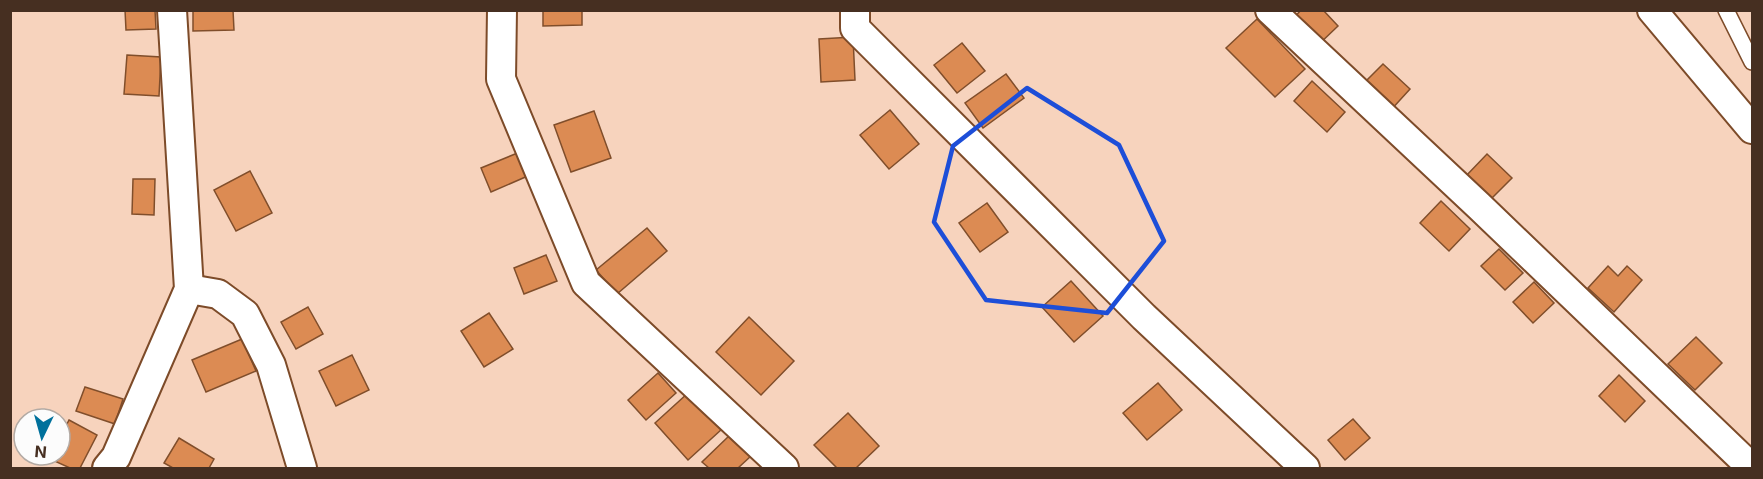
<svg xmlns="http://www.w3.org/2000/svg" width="1763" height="479" font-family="Inter,sans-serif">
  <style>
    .building { fill: #dc8b53; stroke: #804e2b; stroke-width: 1.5 }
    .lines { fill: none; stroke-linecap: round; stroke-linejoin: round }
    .lane-casing { stroke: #7d4b29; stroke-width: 18 }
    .street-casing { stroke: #7d4b29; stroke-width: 32 }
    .lane { stroke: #fff; stroke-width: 15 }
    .street { stroke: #fff; stroke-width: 28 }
    .marked { fill: none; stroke: #1d4ed8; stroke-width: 4.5; stroke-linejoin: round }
  </style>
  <rect width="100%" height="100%" fill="#f7d3bd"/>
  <!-- building -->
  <g class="building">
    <polygon points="125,10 155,10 156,29 126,30"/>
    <polygon points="193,10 233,10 234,30 193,31"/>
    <polygon points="543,10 582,10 582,25 543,26"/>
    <polygon points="1301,10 1323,10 1338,26 1316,47 1291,21"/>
    <polygon points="1257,19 1305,69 1275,97 1226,48"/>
    <polygon points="853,37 855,80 821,82 819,39"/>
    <polygon points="962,43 985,71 957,93 934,65"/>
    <polygon points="127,55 161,57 159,96 124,94"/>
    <polygon points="1383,64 1410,89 1390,111 1362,85"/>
    <polygon points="1006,74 1024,98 983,128 965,103"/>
    <polygon points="1312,81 1345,112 1327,132 1294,101"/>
    <polygon points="890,110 919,144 889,169 860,135"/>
    <polygon points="594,111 611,158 571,172 554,125"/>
    <polygon points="520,152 530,175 491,192 481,168"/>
    <polygon points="1487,154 1512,178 1489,201 1465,177"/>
    <polygon points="250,171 272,213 236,231 214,190"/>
    <polygon points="133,179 155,179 154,215 132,214"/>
    <polygon points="1441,201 1470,229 1449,251 1420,223"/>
    <polygon points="987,203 1008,232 980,252 959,223"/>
    <polygon points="647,228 667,251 617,294 596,270"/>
    <polygon points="1499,249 1523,273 1505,290 1481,266"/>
    <polygon points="546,255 557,281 524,294 514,268"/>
    <polygon points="1608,266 1618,276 1627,266 1642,280 1614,312 1588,288"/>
    <polygon points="1071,281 1103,316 1074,342 1042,307"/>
    <polygon points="1534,282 1554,303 1533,323 1513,302"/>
    <polygon points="308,307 323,334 296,349 281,322"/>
    <polygon points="489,313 513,349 484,367 461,331"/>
    <polygon points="749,317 794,361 761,395 716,352"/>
    <polygon points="1696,337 1722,363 1695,390 1668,364"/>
    <polygon points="242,339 256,371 206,392 192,360"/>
    <polygon points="352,355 369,390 336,406 319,371"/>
    <polygon points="658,373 676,393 646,420 628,400"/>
    <polygon points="1619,375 1645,401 1625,422 1599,396"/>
    <polygon points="1158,383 1182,410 1147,440 1123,413"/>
    <polygon points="85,387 123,399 115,424 76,411"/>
    <polygon points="688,393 722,429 688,460 655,423"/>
    <polygon points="848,413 879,446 856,468 837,468 814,445"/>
    <polygon points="1353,419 1370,438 1345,460 1328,440"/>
    <polygon points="69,420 97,435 80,468 70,468 50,459 52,455 60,455 60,438"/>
    <polygon points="731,434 751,456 738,468 709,468 702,462"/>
    <polygon points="179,438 214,459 209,468 173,468 164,463"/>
  </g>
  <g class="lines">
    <!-- lane casing -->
    <g class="lane-casing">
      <polyline id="lane" points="1726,10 1752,62"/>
    </g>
    <!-- street casing -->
    <g class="street-casing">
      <g id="street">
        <polyline points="502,10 501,79 586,283 784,468"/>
        <polyline points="855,10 855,28 1144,317 1305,468"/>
        <polyline points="1270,10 1479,206 1752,468"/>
        <polyline points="1652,10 1752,129"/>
        <polyline points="189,289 218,294 245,314 271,365 302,468"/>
        <polyline points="107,468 116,457 189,289 172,10"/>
      </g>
    </g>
    <!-- lane -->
    <use href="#lane" class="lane"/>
    <!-- street -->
    <use href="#street" class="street"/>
  </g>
  <!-- marked area -->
  <path class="marked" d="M1027,88l92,57 45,96 -57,72 -121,-13 -52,-78 19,-76z"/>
  <!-- border -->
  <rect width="1763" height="479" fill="none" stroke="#462f21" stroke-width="24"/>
  <!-- north arrow -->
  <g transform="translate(42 437) rotate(185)"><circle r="28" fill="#fcfcfc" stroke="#b3aaa4" stroke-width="1.5"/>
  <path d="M0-4.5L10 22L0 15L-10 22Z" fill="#00719c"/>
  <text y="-9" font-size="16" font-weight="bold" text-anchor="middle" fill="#462f21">N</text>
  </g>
</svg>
